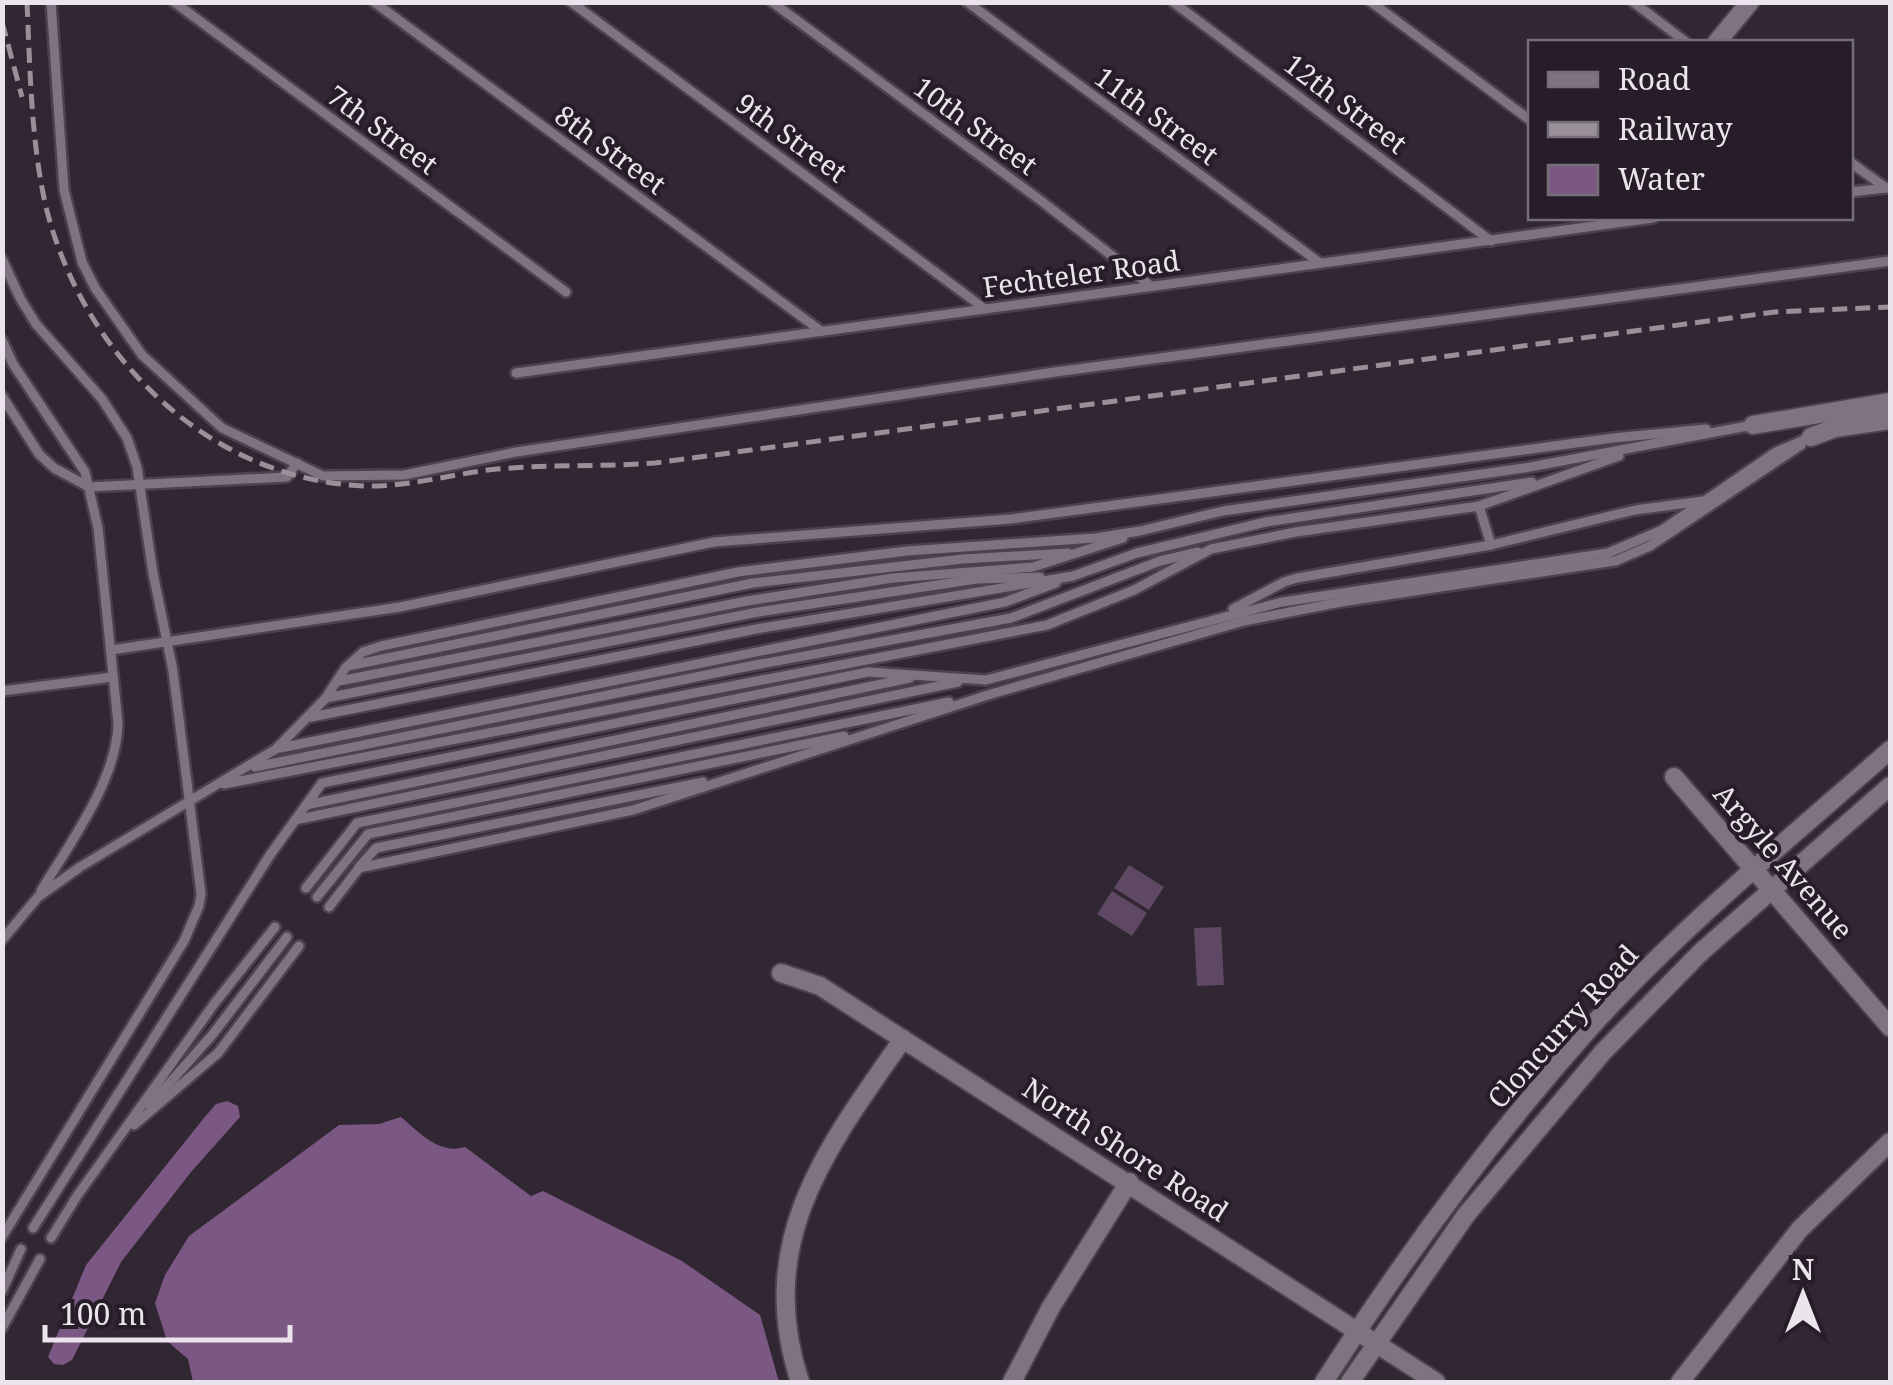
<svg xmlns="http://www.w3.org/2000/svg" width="1893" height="1385" font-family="'Noto Serif',serif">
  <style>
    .green { fill: #5e4863 }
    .water { fill: #7b5883 }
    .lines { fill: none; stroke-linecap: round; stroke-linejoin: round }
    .lane-casing { stroke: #4b424d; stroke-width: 14 }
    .street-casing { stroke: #4b424d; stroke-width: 22 }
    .lane { stroke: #7f7382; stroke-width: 9 }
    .street { stroke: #7f7382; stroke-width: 18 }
    .rail { stroke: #99909a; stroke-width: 5; stroke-dasharray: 15 8; stroke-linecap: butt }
    .labels { text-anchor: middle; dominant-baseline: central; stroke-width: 8; stroke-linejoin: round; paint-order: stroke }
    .street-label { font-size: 28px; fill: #ebe4ec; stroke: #271d29 }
  </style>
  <rect width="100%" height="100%" fill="#312733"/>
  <!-- green -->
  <g class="green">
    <polygon points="1129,865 1164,887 1149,910 1114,888"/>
    <polygon points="1112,891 1147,913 1132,936 1097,914"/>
    <polygon points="1221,927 1224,985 1197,986 1194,928"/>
  </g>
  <!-- water -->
  <g class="water">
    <polygon points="227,1101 238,1106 240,1117 191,1172 121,1262 72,1360 63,1365 54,1364 48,1357 86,1265 204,1118 216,1104"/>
    <path d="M401,1117c18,15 38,38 64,30l66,49 12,-5 139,70 78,54 19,67h-586l-5,-23 -21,-18 -12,-38 10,-28 24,-39 150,-111 40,-1z"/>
  </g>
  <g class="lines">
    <!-- lane casing -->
    <g class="lane-casing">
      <g id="lane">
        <polyline points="51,2 64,190 82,262 95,288 142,355 222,428 323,476 404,475 516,452 1055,372 1890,261"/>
        <polyline points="174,2 566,292"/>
        <polyline points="374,2 821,331"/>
        <polyline points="571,2 985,309"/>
        <polyline points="772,2 1040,200 1151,286"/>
        <polyline points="967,2 1320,263"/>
        <polyline points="1173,2 1491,241"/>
        <polyline points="1371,2 1530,120"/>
        <polyline points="1633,2 1686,42"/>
        <polyline points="1850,162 1886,188 1890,187"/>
        <polyline points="1850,192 1886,188"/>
        <polyline points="2,259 20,298 36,324 102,399 127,438 137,467 153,573 173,671 201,894 199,906 184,941 2,1237"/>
        <path d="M2,340l11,24 72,108 13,56 20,195c-1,57 -48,120 -77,168"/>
        <polyline points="516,373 1653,218"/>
        <polyline points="2,396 39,454 54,468 89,487 287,477 297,463"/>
        <polyline points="1479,506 1491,545"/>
        <polyline points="1233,609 1284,582 1297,578 1491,545 1635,510 1703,501"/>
        <polyline points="111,650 400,607 714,542 1011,519 1613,438 1706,429"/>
        <polyline points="348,666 753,583 963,559 1068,553"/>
        <polyline points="339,681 747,601 893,578 1033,567 1123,538"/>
        <polyline points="2,691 113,677"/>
        <polyline points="326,698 758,612 977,579 1040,577"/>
        <polyline points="311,717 756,629 1073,576 1137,553 1266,522 1532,482"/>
        <polyline points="280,748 1005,602 1056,583"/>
        <polyline points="255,767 750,666 1011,618 1160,561 1198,552"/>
        <polyline points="224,784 1047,625 1134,590 1211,549 1296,532 1479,506 1619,456"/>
        <polyline points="306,805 910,678"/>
        <polyline points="295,820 958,682"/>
        <polyline points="359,867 376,848 703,782"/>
        <polyline points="306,888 357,823 949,702"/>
        <polyline points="317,897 368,834 844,736"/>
        <polyline points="329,907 359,868 633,810 991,694 1244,621 1341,602 1615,561 1650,546 1801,445"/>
        <polyline points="2,940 38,897 80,867 276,749 325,699 346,667 363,652 381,646 738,572 907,551 1095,538 1140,531 1223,511 1524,468 1753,425"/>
        <polyline points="150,1105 213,1034 287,937"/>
        <polyline points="134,1125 218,1053 299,946"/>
        <polyline points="33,1228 270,855 322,783 868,672 986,680 1282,602 1608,553 1662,530 1776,452 1811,437"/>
        <polyline points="51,1238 77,1196 214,1004 275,927"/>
        <polyline points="2,1291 21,1249"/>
        <polyline points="2,1328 40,1259"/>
      </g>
    </g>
    <!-- street casing -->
    <g class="street-casing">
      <g id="street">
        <polyline points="1717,42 1750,2"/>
        <polyline points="1753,425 1890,402"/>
        <polyline points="1811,437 1835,428 1890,420"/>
        <polyline points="1674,777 1890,1027"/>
        <polyline points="781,973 820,986 1436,1382"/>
        <path d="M800,1382c-46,-141 26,-233 103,-343"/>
        <polyline points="1012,1382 1051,1307 1129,1182"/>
        <path d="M1324,1382c79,-123 167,-243 265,-353 90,-100 200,-190 301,-279"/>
        <polyline points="1350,1382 1466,1215 1603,1052 1701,952 1890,786"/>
        <polyline points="1680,1382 1800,1229 1890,1142"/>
      </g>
    </g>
    <!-- lane -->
    <use href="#lane" class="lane"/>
    <!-- street -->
    <use href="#street" class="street"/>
    <!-- rail -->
    <g class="rail">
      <path d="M27,2c3,67 4,140 19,205 37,149 163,274 321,279 40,1 81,-11 121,-16 55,-6 112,-3 167,-7l1120,-151 115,-5"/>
      <polyline points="2,22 22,97"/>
    </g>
  </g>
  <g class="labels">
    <!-- street labels -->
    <g class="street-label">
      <text transform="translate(1346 103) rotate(37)">12th Street</text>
      <text transform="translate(1157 115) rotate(36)">11th Street</text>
      <text transform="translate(976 125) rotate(36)">10th Street</text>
      <text transform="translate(383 129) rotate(36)">7th Street</text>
      <text transform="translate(792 137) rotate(36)">9th Street</text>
      <text transform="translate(611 149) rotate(36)">8th Street</text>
      <text transform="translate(1081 273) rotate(-8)">Fechteler Road</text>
      <text transform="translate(1784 861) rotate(49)">Argyle Avenue</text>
      <text transform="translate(1562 1026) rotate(-48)">Cloncurry Road</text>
      <text transform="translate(1126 1149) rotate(33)">North Shore Road</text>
    </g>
  </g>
  <!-- border -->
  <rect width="1893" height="1385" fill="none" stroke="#ebe4ec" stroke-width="10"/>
  <!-- legend -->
  <rect x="1528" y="40" width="325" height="180" fill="#271d29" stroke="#756d77" stroke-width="2.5"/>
  <rect x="1548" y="72" width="50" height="15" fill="#7f7382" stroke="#756d77" stroke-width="2.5"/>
  <text x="1618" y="90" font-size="30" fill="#ebe4ec">Road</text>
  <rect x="1548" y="122" width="50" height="15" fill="#99909a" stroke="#756d77" stroke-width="2.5"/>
  <text x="1618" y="140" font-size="30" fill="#ebe4ec">Railway</text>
  <rect x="1548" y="165" width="50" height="30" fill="#7b5883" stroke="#756d77" stroke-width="2.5"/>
  <text x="1618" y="190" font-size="30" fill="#ebe4ec">Water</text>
  <!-- north arrow -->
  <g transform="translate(1803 1295)" stroke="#271d29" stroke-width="8" paint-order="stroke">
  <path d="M0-8L18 38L0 25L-18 38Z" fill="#ebe4ec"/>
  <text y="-15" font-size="28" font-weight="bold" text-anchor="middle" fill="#ebe4ec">N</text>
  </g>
  <!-- scale -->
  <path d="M45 1325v15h245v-15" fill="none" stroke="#ebe4ec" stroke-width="5"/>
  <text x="60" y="1325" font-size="30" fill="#ebe4ec" stroke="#271d29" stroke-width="8" paint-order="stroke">100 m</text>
</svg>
